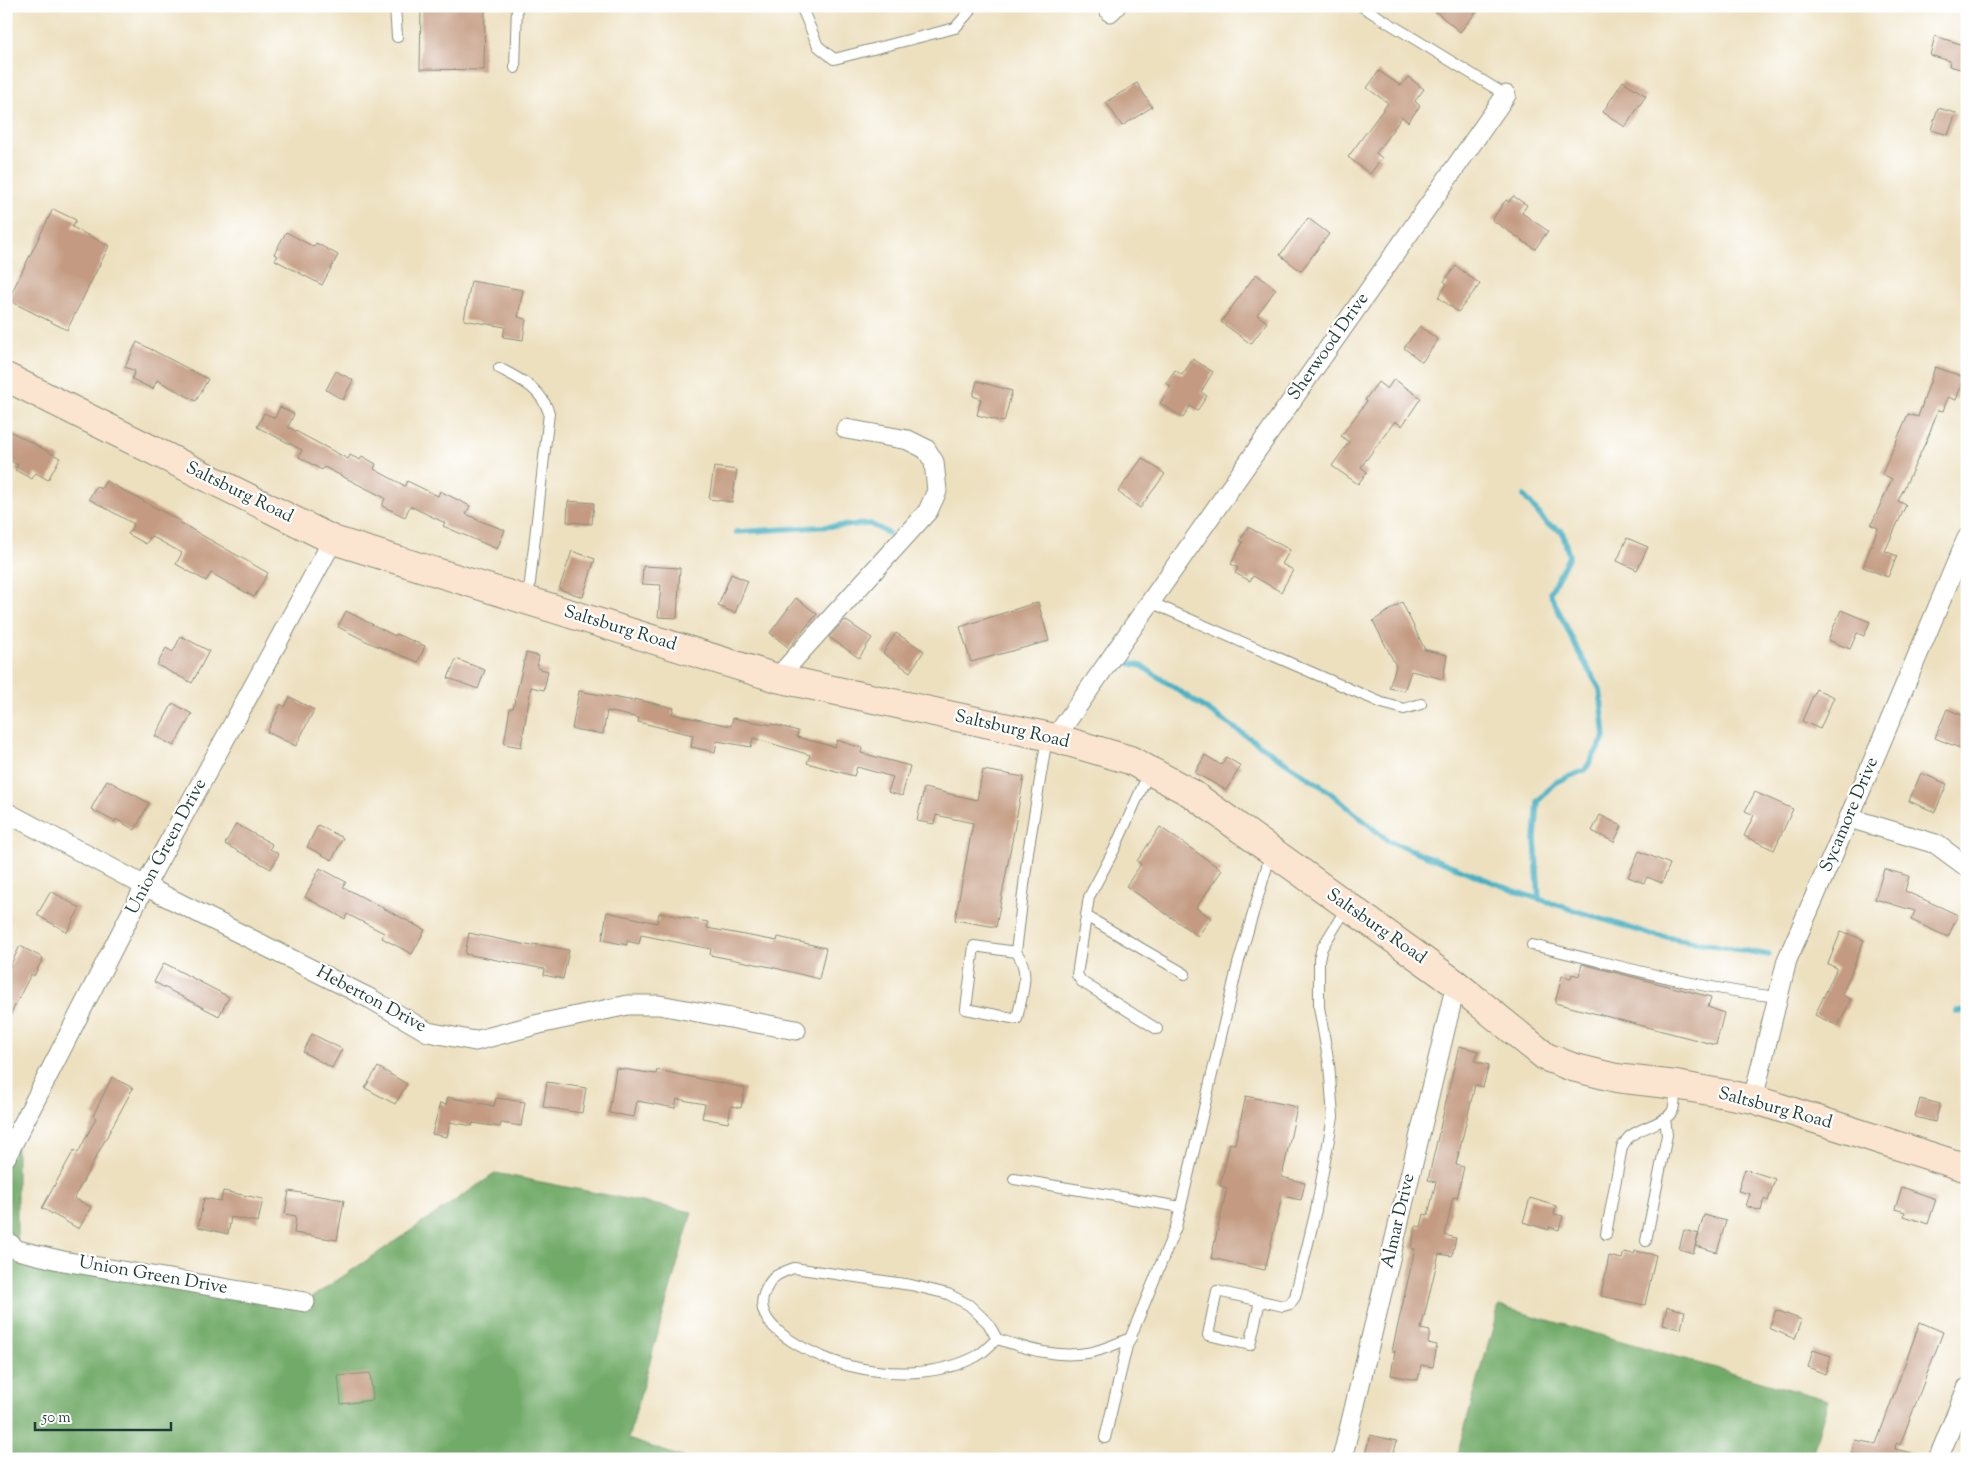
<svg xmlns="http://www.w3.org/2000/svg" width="1973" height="1465" font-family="'Sorts Mill Goudy',serif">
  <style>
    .forest { fill: #72ab69; stroke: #48744e }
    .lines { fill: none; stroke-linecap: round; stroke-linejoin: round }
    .stream { stroke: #46b1c4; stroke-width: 5.5 }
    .building { fill: #c49b82 }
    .lane-casing { stroke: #868e7a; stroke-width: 12 }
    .street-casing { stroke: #868e7a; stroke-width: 21 }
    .secondary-casing { stroke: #868e7a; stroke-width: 30 }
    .lane { stroke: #fff; stroke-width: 10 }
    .street { stroke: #fff; stroke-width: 19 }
    .secondary { stroke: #fce5d0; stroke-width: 28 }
    .labels { text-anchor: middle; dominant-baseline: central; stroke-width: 4.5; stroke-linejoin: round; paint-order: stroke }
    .street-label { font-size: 18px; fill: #1f3d34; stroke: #fff }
  </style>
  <rect width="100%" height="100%" fill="#fff"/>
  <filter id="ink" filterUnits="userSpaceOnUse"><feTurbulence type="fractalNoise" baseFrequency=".02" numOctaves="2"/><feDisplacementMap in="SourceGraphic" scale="10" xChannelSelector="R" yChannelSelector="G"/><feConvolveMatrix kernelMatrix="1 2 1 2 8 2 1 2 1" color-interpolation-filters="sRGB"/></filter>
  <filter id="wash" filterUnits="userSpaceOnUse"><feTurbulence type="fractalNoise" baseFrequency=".0096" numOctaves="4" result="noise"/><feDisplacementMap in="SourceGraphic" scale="20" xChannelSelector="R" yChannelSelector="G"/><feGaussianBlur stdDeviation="1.12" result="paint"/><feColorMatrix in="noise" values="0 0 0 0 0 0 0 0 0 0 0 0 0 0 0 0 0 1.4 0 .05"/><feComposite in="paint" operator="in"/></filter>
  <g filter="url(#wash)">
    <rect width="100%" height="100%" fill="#ede0bf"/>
    <!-- forest -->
    <g class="forest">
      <polygon points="6,1129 17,1136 17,1250 305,1302 496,1173 692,1212 628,1439 688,1459 6,1459"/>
      <polygon points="1499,1306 1828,1400 1811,1459 1456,1459"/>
    </g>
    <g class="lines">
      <!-- stream -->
      <g class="stream">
        <polyline points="1524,496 1547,524 1562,531 1569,556 1550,593 1579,653 1600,689 1605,737 1585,770 1556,782 1538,801 1535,839 1539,899"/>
        <polyline points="736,532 870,524 888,533"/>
        <polyline points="1118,661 1142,666 1327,790 1387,840 1520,893 1649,934 1769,955"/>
        <polyline points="1957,1012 1967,1011"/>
      </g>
    </g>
    <g id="blocks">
      <!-- building -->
      <g class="building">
        <polygon points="421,6 485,6 484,70 420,69"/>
        <polygon points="1429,6 1481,6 1460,32"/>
        <polygon points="1935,36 1967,46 1967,71 1949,66 1950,61 1930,55"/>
        <polygon points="1379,71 1401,86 1408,77 1424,89 1415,101 1420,106 1408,122 1402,117 1376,153 1382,158 1370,174 1348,157 1388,103 1367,88"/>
        <polygon points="1623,81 1646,96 1625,127 1603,112"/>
        <polygon points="1137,83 1152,107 1122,126 1106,102"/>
        <polygon points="1938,108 1956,113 1948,135 1931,130"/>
        <polygon points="1513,196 1527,205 1522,213 1548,231 1535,249 1492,220 1506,200 1509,202"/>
        <polygon points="53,209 76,220 72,227 109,246 67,330 8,300"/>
        <polygon points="1308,218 1329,234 1301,271 1280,255"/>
        <polygon points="286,232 314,247 316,243 338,255 322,285 275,260 278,256 274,254"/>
        <polygon points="1456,266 1480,284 1458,312 1438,297 1447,284 1444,281"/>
        <polygon points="1256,274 1276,289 1257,315 1267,322 1251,344 1221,322"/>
        <polygon points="471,281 523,290 518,317 526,319 523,340 503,337 505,327 464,320"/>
        <polygon points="1420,326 1438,340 1422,362 1404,348"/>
        <polygon points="137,342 208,379 196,401 157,380 153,389 132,379 135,371 125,367"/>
        <polygon points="1193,359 1213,372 1201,392 1207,396 1197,411 1190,406 1183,418 1160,403 1171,386 1166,383 1175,370 1182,375"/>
        <polygon points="1935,367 1964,377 1956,400 1948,397 1943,411 1938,410 1929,435 1898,501 1906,505 1885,551 1897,556 1888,577 1863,567 1878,528 1871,525 1892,479 1882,474 1908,414 1918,417"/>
        <polygon points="336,371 353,380 343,400 326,390"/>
        <polygon points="1394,379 1421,398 1402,426 1395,421 1361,467 1367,472 1358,484 1332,466 1349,442 1341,436 1367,401 1365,400 1378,382 1387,389"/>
        <polygon points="977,381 1012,391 1004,422 977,415 981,399 973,396"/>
        <polygon points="280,407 294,414 288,427 348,459 350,455 360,460 362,456 376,464 374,469 405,486 407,481 438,496 440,491 470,506 466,514 475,518 475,519 505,530 497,549 443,526 445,523 410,506 405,517 382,506 385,498 324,467 322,470 299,457 302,450 257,427 264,413 275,418"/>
        <polygon points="6,429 60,458 48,480 36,473 32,479 15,470 18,465 6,459"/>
        <polygon points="1142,458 1165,474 1140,508 1118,492"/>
        <polygon points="714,467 737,470 732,502 709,499"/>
        <polygon points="106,481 180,521 179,522 268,573 254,597 211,573 206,581 176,564 182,553 151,536 146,544 128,534 134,524 89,499 96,486 101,489"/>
        <polygon points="568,501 594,503 592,524 567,522"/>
        <polygon points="1248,527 1290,550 1282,564 1293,570 1281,592 1253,576 1250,581 1235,573 1238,568 1231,564 1243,542 1240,541"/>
        <polygon points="1627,538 1648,547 1637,570 1617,561"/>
        <polygon points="572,551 595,559 583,597 559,589"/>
        <polygon points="643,566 680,568 677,618 658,617 661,585 642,584"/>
        <polygon points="731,574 748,581 735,613 718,606"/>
        <polygon points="796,598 817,614 789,648 770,633"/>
        <polygon points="1038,602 1049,641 971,662 960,627"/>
        <polygon points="1402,602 1425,650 1447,655 1443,679 1411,671 1404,691 1389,688 1396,666 1373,621"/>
        <polygon points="1841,610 1870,622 1864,636 1857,633 1850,649 1828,640"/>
        <polygon points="346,611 395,636 396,634 425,646 418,662 370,643 338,627"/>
        <polygon points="845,620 872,638 859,658 829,637"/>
        <polygon points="896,633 924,651 910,672 883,653"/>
        <polygon points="181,636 209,651 192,683 157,665 166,648 173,652"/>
        <polygon points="526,653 539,656 537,668 548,671 544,690 531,687 521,747 504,744 510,708 513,708"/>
        <polygon points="456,659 485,670 478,689 448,678"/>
        <polygon points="1816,689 1834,697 1820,729 1802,721"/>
        <polygon points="579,691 634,701 634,699 674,708 672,714 731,726 733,718 771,725 772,724 798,731 797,737 835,747 837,740 862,748 861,753 910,766 902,796 888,792 893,777 857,767 854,776 807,763 810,755 753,738 751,747 717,741 715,752 691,747 693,735 638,722 639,718 607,711 603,734 572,729"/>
        <polygon points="290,697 314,710 296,746 267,732 281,704 285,707"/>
        <polygon points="173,703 192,714 174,746 155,736"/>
        <polygon points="1947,709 1967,717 1967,751 1935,738"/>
        <polygon points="1205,755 1221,765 1226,757 1241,766 1226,790 1195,773"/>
        <polygon points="983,770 1024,777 996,927 955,920 973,823 936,815 934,824 917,821 924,788 977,800"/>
        <polygon points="1921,773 1947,784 1935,812 1909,801"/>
        <polygon points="107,780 149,803 135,830 116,819 115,822 91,809"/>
        <polygon points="1755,792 1793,809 1774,850 1744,836 1754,815 1745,811"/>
        <polygon points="1600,815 1622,826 1614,842 1592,831"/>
        <polygon points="236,824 272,844 270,849 279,854 271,869 225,844"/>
        <polygon points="318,825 343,838 332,860 307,847"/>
        <polygon points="1160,827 1222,870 1196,908 1211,918 1198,936 1126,886 1141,864 1137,861"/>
        <polygon points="1639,851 1670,864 1662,883 1647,877 1644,883 1628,877"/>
        <polygon points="320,868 346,882 343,887 425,930 412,954 382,938 384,933 347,914 345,919 305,897"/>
        <polygon points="1884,869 1909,876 1905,891 1958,915 1948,937 1911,920 1915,911 1875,899"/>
        <polygon points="51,891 80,908 67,932 37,915"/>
        <polygon points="607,912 657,923 659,913 708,922 707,928 777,941 778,937 826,948 819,979 771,967 710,955 711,949 641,935 639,944 627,941 627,945 602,940"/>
        <polygon points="1841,931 1864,940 1842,995 1851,999 1838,1026 1815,1015 1837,968 1828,964"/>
        <polygon points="469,933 532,946 533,944 569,950 563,979 544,975 545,969 465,954"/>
        <polygon points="20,946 43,958 34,976 31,974 6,1023 6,974"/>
        <polygon points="164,963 229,997 219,1016 154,982"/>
        <polygon points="1582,964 1711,997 1708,1007 1724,1013 1716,1045 1555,1003 1562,976 1571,978 1572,974 1579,976"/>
        <polygon points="312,1034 342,1049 332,1068 303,1052"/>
        <polygon points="1459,1046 1478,1051 1475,1061 1489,1065 1483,1087 1475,1085 1456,1165 1464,1167 1457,1198 1453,1197 1445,1235 1456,1238 1452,1256 1439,1254 1421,1329 1430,1331 1428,1343 1437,1345 1433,1367 1421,1365 1418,1380 1391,1375 1395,1351 1392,1351 1415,1249 1411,1248 1416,1226 1421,1227 1424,1214 1428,1215 1436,1182 1428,1180"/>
        <polygon points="378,1067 407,1084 395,1104 365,1088"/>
        <polygon points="616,1068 656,1074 657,1070 745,1088 741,1108 731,1106 728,1123 702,1118 705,1104 677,1099 675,1108 637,1101 634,1117 609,1113"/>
        <polygon points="112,1077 133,1088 74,1198 91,1207 79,1229 42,1208 74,1150 78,1153 96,1118 93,1116"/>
        <polygon points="547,1082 586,1088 582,1113 543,1107"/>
        <polygon points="1246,1096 1297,1107 1282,1177 1305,1183 1301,1200 1282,1196 1265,1270 1211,1258 1227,1188 1220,1186 1230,1143 1235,1144"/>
        <polygon points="448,1097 494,1106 496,1098 525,1102 521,1126 501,1123 500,1127 473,1123 472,1126 450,1122 447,1137 432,1134 440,1103 446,1105"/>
        <polygon points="1920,1099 1940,1104 1935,1122 1915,1117"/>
        <polygon points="1745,1169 1775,1179 1768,1201 1764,1199 1761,1211 1746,1206 1750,1194 1738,1191"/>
        <polygon points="1902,1187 1936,1199 1928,1224 1904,1216 1905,1212 1895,1209"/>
        <polygon points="223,1191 263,1199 258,1222 231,1217 228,1234 198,1227 204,1198 221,1201"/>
        <polygon points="289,1191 344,1200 337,1240 294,1233 296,1216 285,1214"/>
        <polygon points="1530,1198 1556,1206 1554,1214 1563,1216 1559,1230 1549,1227 1549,1230 1523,1222"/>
        <polygon points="1704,1215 1726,1221 1717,1252 1695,1246"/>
        <polygon points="1684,1230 1699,1234 1693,1253 1679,1249"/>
        <polygon points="1635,1251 1656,1255 1645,1305 1601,1296 1609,1256 1622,1259 1624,1252 1634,1254"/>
        <polygon points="1667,1307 1685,1311 1681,1329 1663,1325"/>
        <polygon points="1776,1310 1802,1320 1795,1339 1769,1328"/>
        <polygon points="1920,1322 1943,1332 1900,1445 1896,1443 1895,1449 1912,1453 1911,1459 1861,1459 1862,1456 1852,1453 1855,1440 1876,1444"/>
        <polygon points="1813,1350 1831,1356 1825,1374 1808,1367"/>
        <polygon points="370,1373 373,1400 341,1404 338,1376"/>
        <polygon points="1370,1435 1397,1441 1392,1459 1364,1459"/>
      </g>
    </g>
  </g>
  <g filter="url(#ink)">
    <use href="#blocks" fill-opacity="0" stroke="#868e7a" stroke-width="1"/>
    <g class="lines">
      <!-- lane casing -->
      <g class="lane-casing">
        <g id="lane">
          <polyline points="395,6 397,37"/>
          <polyline points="801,6 818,46 834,59 955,28 969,12 969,6"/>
          <polyline points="1361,6 1506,95"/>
          <polyline points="515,68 517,6"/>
          <path d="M499,368c22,12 42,20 50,45l-21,187"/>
          <polyline points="1150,602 1382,703 1404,709 1421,704"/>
          <polyline points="1149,772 1114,850 1089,897 1077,975 1082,982 1157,1029"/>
          <polyline points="1086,916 1185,974"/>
          <path d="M1532,945c82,19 162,43 246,52"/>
          <path d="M1016,952l-42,-6 -8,63 51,10c4,-22 15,-48 -1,-67l12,-100 19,-114"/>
          <polyline points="1014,1179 1181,1207"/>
          <path d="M1606,1234l16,-87c2,-3 4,-7 7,-10 11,-10 38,-14 44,-27 2,-7 2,-17 3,-24"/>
          <polyline points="1646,1241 1667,1135 1665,1118"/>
          <polyline points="1260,1301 1250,1345 1208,1335 1217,1291 1283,1306 1290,1304 1295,1297 1316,1210 1333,1117 1329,1064 1319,1007 1319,959 1322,948 1347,907"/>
          <path d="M997,1339c-6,5 -13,13 -20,17 -38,20 -87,20 -127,10 -26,-6 -100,-36 -86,-72 7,-18 13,-20 30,-26l117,17 37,9 21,11 19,18 9,16c31,10 57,19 90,14 15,-2 30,-10 44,-15"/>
          <polyline points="1105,1438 1127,1346 1176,1227 1238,964 1271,853"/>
        </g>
      </g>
      <!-- street casing -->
      <g class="street-casing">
        <g id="street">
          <polyline points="1110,12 1116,6"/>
          <polyline points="777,678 928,511 937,491 934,462 926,449 908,440 846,429"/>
          <polyline points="1055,738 1506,95"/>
          <polyline points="6,812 145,886 371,999 428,1032 475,1041 539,1024 628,1005 659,1005 796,1030"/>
          <polyline points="1849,818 1936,844 1967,867"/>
          <polyline points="1753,1099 1787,960 1849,818 1967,538"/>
          <polyline points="6,1157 145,886 333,540"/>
          <polyline points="6,1240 17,1250 63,1261 305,1302"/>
          <polyline points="1342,1459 1456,984"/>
          <polyline points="1938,1459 1967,1388"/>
        </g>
      </g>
      <!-- secondary casing -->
      <g class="secondary-casing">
        <polyline id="secondary" points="6,377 333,540 777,678 1055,738 1130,760 1191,793 1456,984 1546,1057 1572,1067 1616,1078 1676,1085 1753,1099 1967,1168"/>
      </g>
      <!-- lane -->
      <use href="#lane" class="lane"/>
      <!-- street -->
      <use href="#street" class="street"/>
      <!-- secondary -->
      <use href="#secondary" class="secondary"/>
    </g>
  </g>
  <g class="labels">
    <!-- street labels -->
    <g class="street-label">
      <text transform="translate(1329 347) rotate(-55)">Sherwood Drive</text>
      <text transform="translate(239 493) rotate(26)">Saltsburg Road</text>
      <text transform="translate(620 629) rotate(17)">Saltsburg Road</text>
      <text transform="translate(1012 730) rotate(13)">Saltsburg Road</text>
      <text transform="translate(1850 815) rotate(-67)">Sycamore Drive</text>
      <text transform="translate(167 847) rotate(-62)">Union Green Drive</text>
      <text transform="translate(1376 927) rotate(35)">Saltsburg Road</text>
      <text transform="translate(371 1000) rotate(28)">Heberton Drive</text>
      <text transform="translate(1775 1109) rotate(15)">Saltsburg Road</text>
      <text transform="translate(1399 1221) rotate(-77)">Almar Drive</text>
      <text transform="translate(153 1276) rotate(10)">Union Green Drive</text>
    </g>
  </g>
  <!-- margin -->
  <rect width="1973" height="1465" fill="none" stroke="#fff" stroke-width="25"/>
  <!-- scale -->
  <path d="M35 1422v8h136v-8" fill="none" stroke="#1f3d34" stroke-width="2.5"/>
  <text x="42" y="1422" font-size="15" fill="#1f3d34" stroke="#ffffff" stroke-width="4" paint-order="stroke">50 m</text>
</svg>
